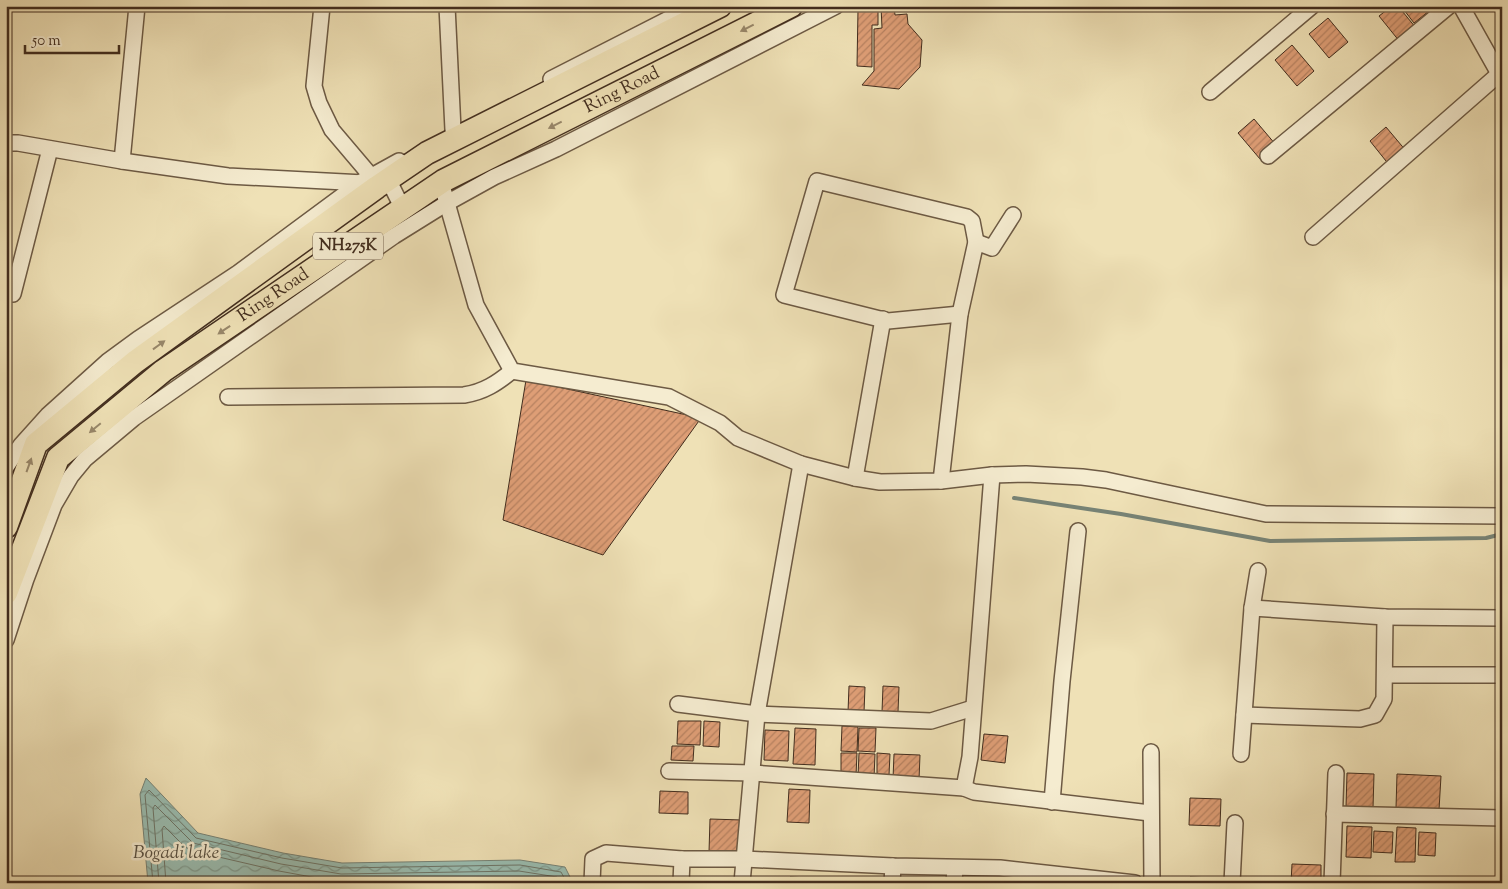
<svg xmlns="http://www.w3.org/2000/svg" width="1508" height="889" font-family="'Sorts Mill Goudy',serif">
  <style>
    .water { fill: url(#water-waves); stroke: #778376 }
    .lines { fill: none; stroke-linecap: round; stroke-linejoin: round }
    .shore { stroke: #6e7568; stroke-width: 1 }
    .stream { stroke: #778376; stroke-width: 4 }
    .building { fill: url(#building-hatch); stroke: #422d1e }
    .minor-casing { stroke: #6d5a44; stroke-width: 18 }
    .highway-casing { stroke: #422d1e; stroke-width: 25 }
    .minor { stroke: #f5ecd0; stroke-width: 15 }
    .highway { stroke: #efe1b6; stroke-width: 22 }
    .oneway { fill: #98876a }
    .labels { text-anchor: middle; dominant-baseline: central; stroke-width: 5; stroke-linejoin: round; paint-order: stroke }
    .shield { fill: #f5ecd0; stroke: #786653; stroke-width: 1 }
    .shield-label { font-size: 16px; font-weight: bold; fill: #422d1e }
    .street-label { font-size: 18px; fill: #422d1e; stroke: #f5ecd0 }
    .water-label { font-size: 19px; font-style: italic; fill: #585143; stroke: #f5ecd0 }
  </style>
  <defs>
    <pattern id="water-waves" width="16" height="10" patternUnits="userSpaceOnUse" patternTransform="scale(1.25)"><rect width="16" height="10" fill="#9abdb1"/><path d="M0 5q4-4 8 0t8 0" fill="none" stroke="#7f9a8f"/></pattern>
    <pattern id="building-hatch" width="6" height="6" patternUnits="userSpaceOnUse" patternTransform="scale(1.25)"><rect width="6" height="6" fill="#de9e76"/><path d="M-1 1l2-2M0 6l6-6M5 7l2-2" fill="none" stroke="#b68160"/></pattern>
  </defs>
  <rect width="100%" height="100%" fill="#efe1b6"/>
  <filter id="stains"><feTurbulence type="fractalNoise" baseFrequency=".004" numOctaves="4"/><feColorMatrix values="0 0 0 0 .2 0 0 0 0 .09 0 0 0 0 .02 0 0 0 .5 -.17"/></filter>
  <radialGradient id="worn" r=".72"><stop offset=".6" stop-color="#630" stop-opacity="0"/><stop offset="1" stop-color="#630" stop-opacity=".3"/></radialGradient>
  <!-- water -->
  <polygon class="water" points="146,778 198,833 283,853 342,863 520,860 565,867 573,883 148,883 140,794"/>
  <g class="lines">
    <!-- shore -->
    <g class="shore">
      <polyline points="153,883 145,795 149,790 196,838 282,858 342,868 520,865 561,872 567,883"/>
      <polyline points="159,883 153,808 155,805 193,843 281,864 341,874 519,871 557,877 560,883"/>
      <polyline points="166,883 162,829 164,826 185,847 193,851 279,871 339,882 519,878 545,883"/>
    </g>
    <!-- stream -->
    <polyline class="stream" points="1014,498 1121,514 1270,541 1486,538 1502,534"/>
  </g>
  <!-- building -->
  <g class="building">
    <polygon points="881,6 894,6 895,15 907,14 908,24 922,40 920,67 899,89 862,85 874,71 874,29 882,28"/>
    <polygon points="1392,6 1398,6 1416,28 1400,42 1379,16"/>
    <polygon points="1401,6 1426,6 1429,11 1414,23"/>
    <polygon points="869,7 870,11 878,8 878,25 872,25 872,67 857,66 858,10"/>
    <polygon points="1328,18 1348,42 1329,58 1309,34"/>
    <polygon points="1292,45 1314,71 1297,86 1275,60"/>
    <polygon points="1254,119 1276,145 1260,159 1238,133"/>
    <polygon points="1386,127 1407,152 1390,166 1370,141"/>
    <polygon points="526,380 701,418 603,555 503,520"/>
    <polygon points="849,686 865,687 864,712 848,712"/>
    <polygon points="883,686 899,687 898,712 882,712"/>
    <polygon points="678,721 701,721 700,745 677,744"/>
    <polygon points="704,721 720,722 719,747 703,746"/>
    <polygon points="842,726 858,727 857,752 841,751"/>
    <polygon points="795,728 816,729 815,765 793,764"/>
    <polygon points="859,728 876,728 875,752 858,751"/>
    <polygon points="765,730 789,731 788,761 764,760"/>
    <polygon points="984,734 1008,736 1005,763 981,760"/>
    <polygon points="672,746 694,746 693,761 671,760"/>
    <polygon points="841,753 857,753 856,776 841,776"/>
    <polygon points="859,753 875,754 874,778 858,777"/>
    <polygon points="877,753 890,754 889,775 877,774"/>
    <polygon points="894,754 920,755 919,780 893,779"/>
    <polygon points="1347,773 1374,774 1373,808 1346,807"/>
    <polygon points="1397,774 1441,776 1439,810 1396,808"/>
    <polygon points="789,789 810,790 809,823 787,822"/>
    <polygon points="660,791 688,792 688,814 659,813"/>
    <polygon points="1190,798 1221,799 1220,826 1189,825"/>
    <polygon points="710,819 742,820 741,853 709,852"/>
    <polygon points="1347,826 1372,827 1371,858 1346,857"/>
    <polygon points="1397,827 1416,828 1415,862 1395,862"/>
    <polygon points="1374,831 1393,832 1392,853 1373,852"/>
    <polygon points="1419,832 1436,833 1435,856 1418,855"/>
    <polygon points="1292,864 1321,865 1321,883 1291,883"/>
    <polygon points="790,877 808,878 808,883 790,883"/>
    <polygon points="1190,877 1213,878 1213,883 1189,883"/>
    <polygon points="860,878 880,879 880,883 860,883"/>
    <polygon points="842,879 859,879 858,883 842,883"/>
  </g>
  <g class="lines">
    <!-- minor casing -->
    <g class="minor-casing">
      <g id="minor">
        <polyline points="322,6 314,86 319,103 332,130 371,176"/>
        <polyline points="447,6 453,130"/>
        <polyline points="1461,6 1502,79"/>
        <polyline points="551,79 694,6"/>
        <polyline points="1210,92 1312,6"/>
        <polyline points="6,143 18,143 122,161 228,176 364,183"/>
        <polyline points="1268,156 1449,6"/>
        <polyline points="122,161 137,6"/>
        <polyline points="388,179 403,209"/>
        <polyline points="441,182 476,305 512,371 669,397 720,423 738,438 801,464 855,478 880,482 941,481 992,475 1026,474 1082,477 1106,480 1266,514 1502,516"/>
        <polyline points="1313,237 1499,74"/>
        <polyline points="13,294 50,149"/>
        <polyline points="960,314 888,321 784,295 817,181 967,217 972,221 976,242"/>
        <path d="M228,397l236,-2c20,-3 33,-12 48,-24"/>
        <polyline points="6,467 21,445 48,415 108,361 138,339 238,273 361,182 399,161"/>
        <polyline points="855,478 883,319"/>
        <polyline points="941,481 960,314 976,242 992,248 1013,215"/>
        <polyline points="1252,608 1385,617 1502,618"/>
        <polyline points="6,640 26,579 54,505 71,476 85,459 134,418 394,236 447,203 494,177 556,149 836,6"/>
        <polyline points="1385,675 1502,675"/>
        <polyline points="678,704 757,714 931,721 973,708"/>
        <polyline points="1244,715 1360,719 1375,715 1384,699 1385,617"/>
        <polyline points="1151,752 1152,883"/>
        <polyline points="1241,754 1252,608 1258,571"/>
        <polyline points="669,771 752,773 964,788 970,757 992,475"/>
        <polyline points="964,788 974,792 1150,813"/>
        <polyline points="1052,802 1062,681 1078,531"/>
        <polyline points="1334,814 1502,818"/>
        <polyline points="592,883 593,859 606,853 682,859 744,859 893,866 1000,868 1135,883"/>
        <polyline points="681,883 682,859"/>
        <polyline points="742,883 757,714 801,464"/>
        <polyline points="892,883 893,866"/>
        <polyline points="954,883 955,868"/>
        <polyline points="1232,883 1235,823"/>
        <polyline points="1332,883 1336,773"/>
      </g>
    </g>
    <!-- highway casing -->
    <g class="highway-casing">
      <g id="highway">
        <polyline points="6,527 36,444 135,362 377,187 427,153 720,6"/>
        <path id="s1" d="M6,593l52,-135 105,-87 280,-190 348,-175"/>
      </g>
    </g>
    <!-- minor -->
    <use href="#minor" class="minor"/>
    <!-- highway -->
    <use href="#highway" class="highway"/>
  </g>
  <!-- one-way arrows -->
  <defs><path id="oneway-solid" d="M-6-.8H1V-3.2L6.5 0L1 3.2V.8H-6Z" transform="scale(1.25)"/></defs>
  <g class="oneway">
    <use href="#oneway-solid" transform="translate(747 28) rotate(153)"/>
    <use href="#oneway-solid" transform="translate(555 125) rotate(153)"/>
    <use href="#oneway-solid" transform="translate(224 330) rotate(146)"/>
    <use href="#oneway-solid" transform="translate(159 345) rotate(-36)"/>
    <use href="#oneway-solid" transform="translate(95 428) rotate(140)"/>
    <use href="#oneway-solid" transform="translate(29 465) rotate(-70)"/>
  </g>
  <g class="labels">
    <!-- shield labels -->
    <rect class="shield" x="313" y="232.5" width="70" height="27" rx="4"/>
    <g class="shield-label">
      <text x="348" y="246">NH275K</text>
    </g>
    <!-- street labels -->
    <g class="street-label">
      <text stroke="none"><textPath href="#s1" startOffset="820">Ring Road</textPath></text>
      <text stroke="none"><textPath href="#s1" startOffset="415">Ring Road</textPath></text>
    </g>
    <!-- water labels -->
    <g class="water-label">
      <text x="176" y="853">Bogadi lake</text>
    </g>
  </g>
  <!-- margin -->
  <rect width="1508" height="889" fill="none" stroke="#efe1b6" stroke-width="25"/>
  <rect x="8" y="8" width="1493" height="874" fill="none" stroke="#422d1e" stroke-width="2.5"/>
  <rect x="12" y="12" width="1483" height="864" fill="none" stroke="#422d1e"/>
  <!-- scale -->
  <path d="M25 45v8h94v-8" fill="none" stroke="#422d1e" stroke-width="2.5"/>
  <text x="32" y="45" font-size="15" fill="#422d1e" stroke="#f5ecd0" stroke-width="4" paint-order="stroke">50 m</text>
  <rect width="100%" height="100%" filter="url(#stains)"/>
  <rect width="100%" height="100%" fill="url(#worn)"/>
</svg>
